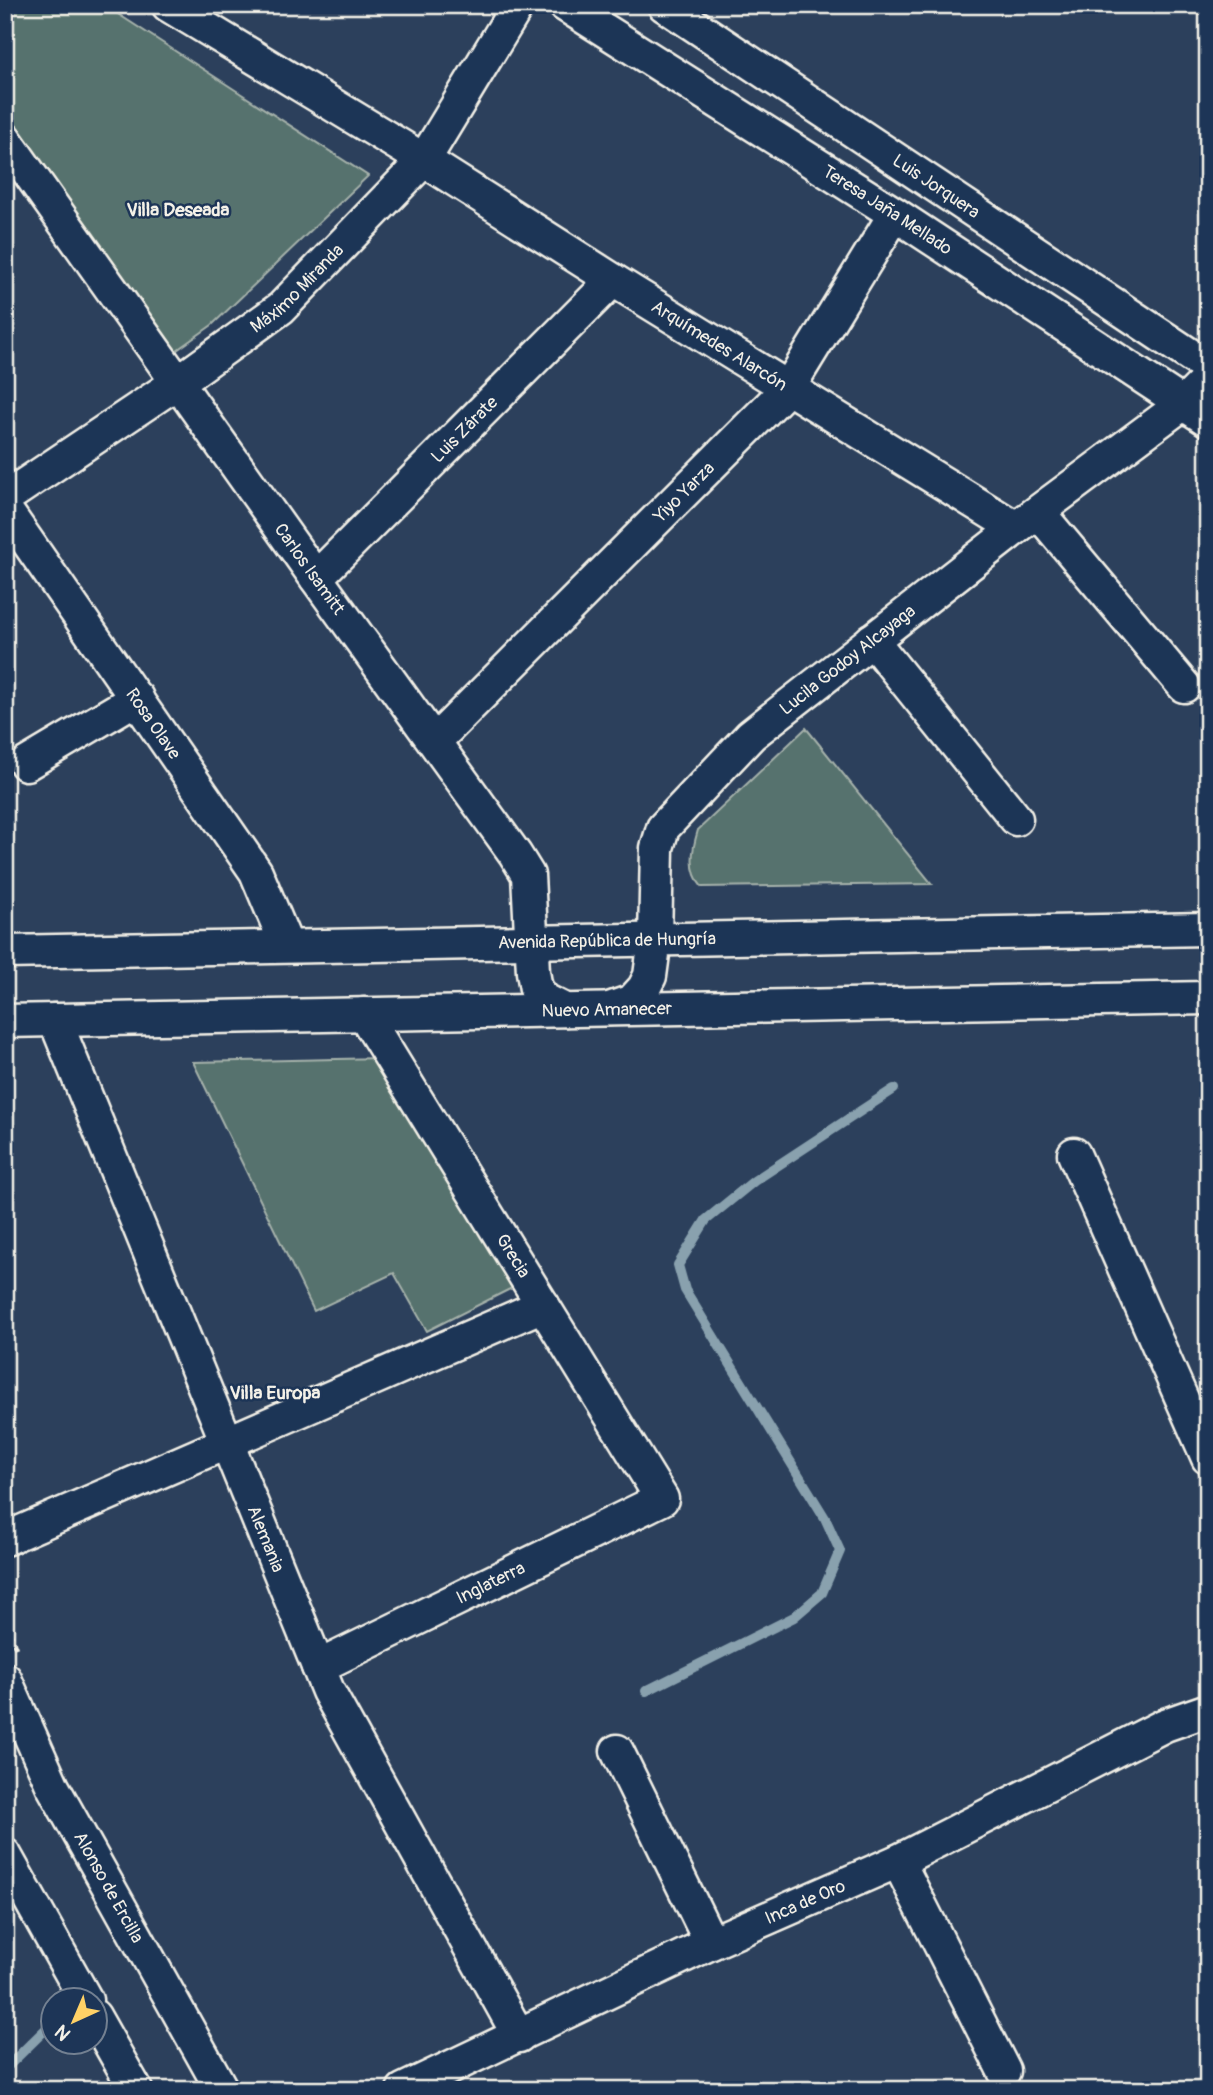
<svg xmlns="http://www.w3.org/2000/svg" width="1213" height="2095" font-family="Pangolin,sans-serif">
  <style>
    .green { fill: #57726e; stroke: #a6b2ab; stroke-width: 2 }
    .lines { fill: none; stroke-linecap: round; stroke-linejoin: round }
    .stream { stroke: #89a1ae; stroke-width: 10 }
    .minor-casing { stroke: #f4f1e8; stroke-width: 37 }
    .path { stroke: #f4f1e8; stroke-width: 4.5; stroke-dasharray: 7 5; stroke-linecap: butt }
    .minor { stroke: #1d3557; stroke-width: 32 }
    .labels { text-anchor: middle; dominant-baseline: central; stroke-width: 5; stroke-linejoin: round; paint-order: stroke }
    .street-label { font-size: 18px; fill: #f4f1e8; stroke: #1d3557 }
    .neighbourhood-label { font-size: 19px; font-weight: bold; fill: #f4f1e8; stroke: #1d3557 }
  </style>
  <rect width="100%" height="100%" fill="#2c405c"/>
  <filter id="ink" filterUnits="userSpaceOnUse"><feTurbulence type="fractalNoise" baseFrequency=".0143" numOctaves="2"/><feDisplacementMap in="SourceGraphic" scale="14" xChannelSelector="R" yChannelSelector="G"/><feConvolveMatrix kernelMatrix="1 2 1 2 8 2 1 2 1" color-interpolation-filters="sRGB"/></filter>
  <g filter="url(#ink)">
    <!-- green -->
    <g class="green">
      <polygon points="5,5 104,5 368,176 212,325 174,352 5,109"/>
      <path d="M806,728l126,156 -230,3c-14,-17 -10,-37 -4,-57z"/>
      <polygon points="382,1058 514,1287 427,1331 394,1273 314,1311 193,1062"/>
    </g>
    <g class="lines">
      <!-- stream -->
      <g class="stream">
        <polyline points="646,1691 794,1617 822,1593 840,1551 825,1518 685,1290 678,1265 706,1220 754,1181 894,1089"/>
        <polyline points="5,2069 52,2023"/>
      </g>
      <!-- minor casing -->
      <g class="minor-casing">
        <g id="minor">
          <path id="s1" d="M168,5l256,155 189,120 403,248"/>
          <path id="s2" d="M565,5l330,209 313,206"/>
          <path id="s3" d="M664,5l544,362"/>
          <path id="s4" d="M5,139l311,439 199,276 13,21 5,97 3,17 9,11 20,10"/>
          <path id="s5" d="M5,498l173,-116 103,-74 143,-148 94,-155"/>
          <path id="s6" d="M5,509l251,363 31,74"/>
          <polyline points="1039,513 1184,686"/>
          <path id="s7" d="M316,578l297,-298"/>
          <polyline points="872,640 1016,819"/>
          <path id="s8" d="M435,741l354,-354 106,-173"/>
          <polyline points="26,764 137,698"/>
          <path id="s9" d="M5,952l1203,-23"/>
          <path id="s10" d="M609,1009l23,-8 12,-13 6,-12 5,-37 2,-91 6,-20 88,-93 265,-207 168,-125 24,-24"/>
          <path id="s11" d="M55,1020l273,671 191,345"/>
          <path id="s12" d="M5,1021l1203,-23"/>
          <polyline points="1074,1154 1208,1458"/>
          <polyline points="5,1539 543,1305"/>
          <path id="s13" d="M318,1667l344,-168 -298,-485"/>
          <path id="s14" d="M5,1679l48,108 169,303"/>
          <polyline points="617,1751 711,1943"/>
          <polyline points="5,1855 86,2000"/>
          <polyline points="898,1861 1004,2071"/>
          <polyline points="94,2016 136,2090"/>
          <path id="s15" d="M403,2090l308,-147 187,-82 267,-136 43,-15"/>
        </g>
      </g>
      <!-- path -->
      <polyline class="path" points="5,1620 16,1648"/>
      <!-- minor -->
      <use href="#minor" class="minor"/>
    </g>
  </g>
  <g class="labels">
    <!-- street labels -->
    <g class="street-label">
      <text stroke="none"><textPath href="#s3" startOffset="327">Luis Jorquera</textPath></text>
      <text stroke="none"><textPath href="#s2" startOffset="382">Teresa Jaña Mellado</textPath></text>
      <text stroke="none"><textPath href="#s5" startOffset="360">Máximo Miranda</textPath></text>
      <text stroke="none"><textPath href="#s1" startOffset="648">Arquímedes Alarcón</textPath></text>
      <text stroke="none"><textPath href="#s7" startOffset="210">Luis Zárate</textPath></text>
      <text stroke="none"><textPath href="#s8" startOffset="352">Yiyo Yarza</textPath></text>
      <text stroke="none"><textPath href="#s4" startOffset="527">Carlos Isamitt</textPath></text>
      <text stroke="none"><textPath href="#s10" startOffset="455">Lucila Godoy Alcayaga</textPath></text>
      <text stroke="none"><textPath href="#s6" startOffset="261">Rosa Olave</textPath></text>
      <text stroke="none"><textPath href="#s9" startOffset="602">Avenida República de Hungría</textPath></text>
      <text stroke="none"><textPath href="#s12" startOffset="602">Nuevo Amanecer</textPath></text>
      <text transform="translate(513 1256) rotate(58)">Grecia</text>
      <text stroke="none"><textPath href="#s11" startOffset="560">Alemania</textPath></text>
      <text stroke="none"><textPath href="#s13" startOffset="192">Inglaterra</textPath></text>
      <text stroke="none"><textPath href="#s14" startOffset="233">Alonso de Ercilla</textPath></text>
      <text stroke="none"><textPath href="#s15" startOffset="444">Inca de Oro</textPath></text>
    </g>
    <!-- neighbourhood labels -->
    <g class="neighbourhood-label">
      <text x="178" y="210">Villa Deseada</text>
      <text x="275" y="1393">Villa Europa</text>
    </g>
  </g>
  <!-- margin -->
  <rect width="1213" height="2095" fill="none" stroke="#1d3557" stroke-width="28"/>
  <rect x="14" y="14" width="1185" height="2067" fill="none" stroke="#f4f1e8" stroke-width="2.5" filter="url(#ink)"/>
  <!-- north arrow -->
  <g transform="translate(74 2021) rotate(224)"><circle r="33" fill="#1d3557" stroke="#738091" stroke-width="2"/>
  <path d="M0-5L12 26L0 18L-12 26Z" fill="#ffd166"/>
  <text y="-10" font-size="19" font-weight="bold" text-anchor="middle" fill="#f4f1e8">N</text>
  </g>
</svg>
